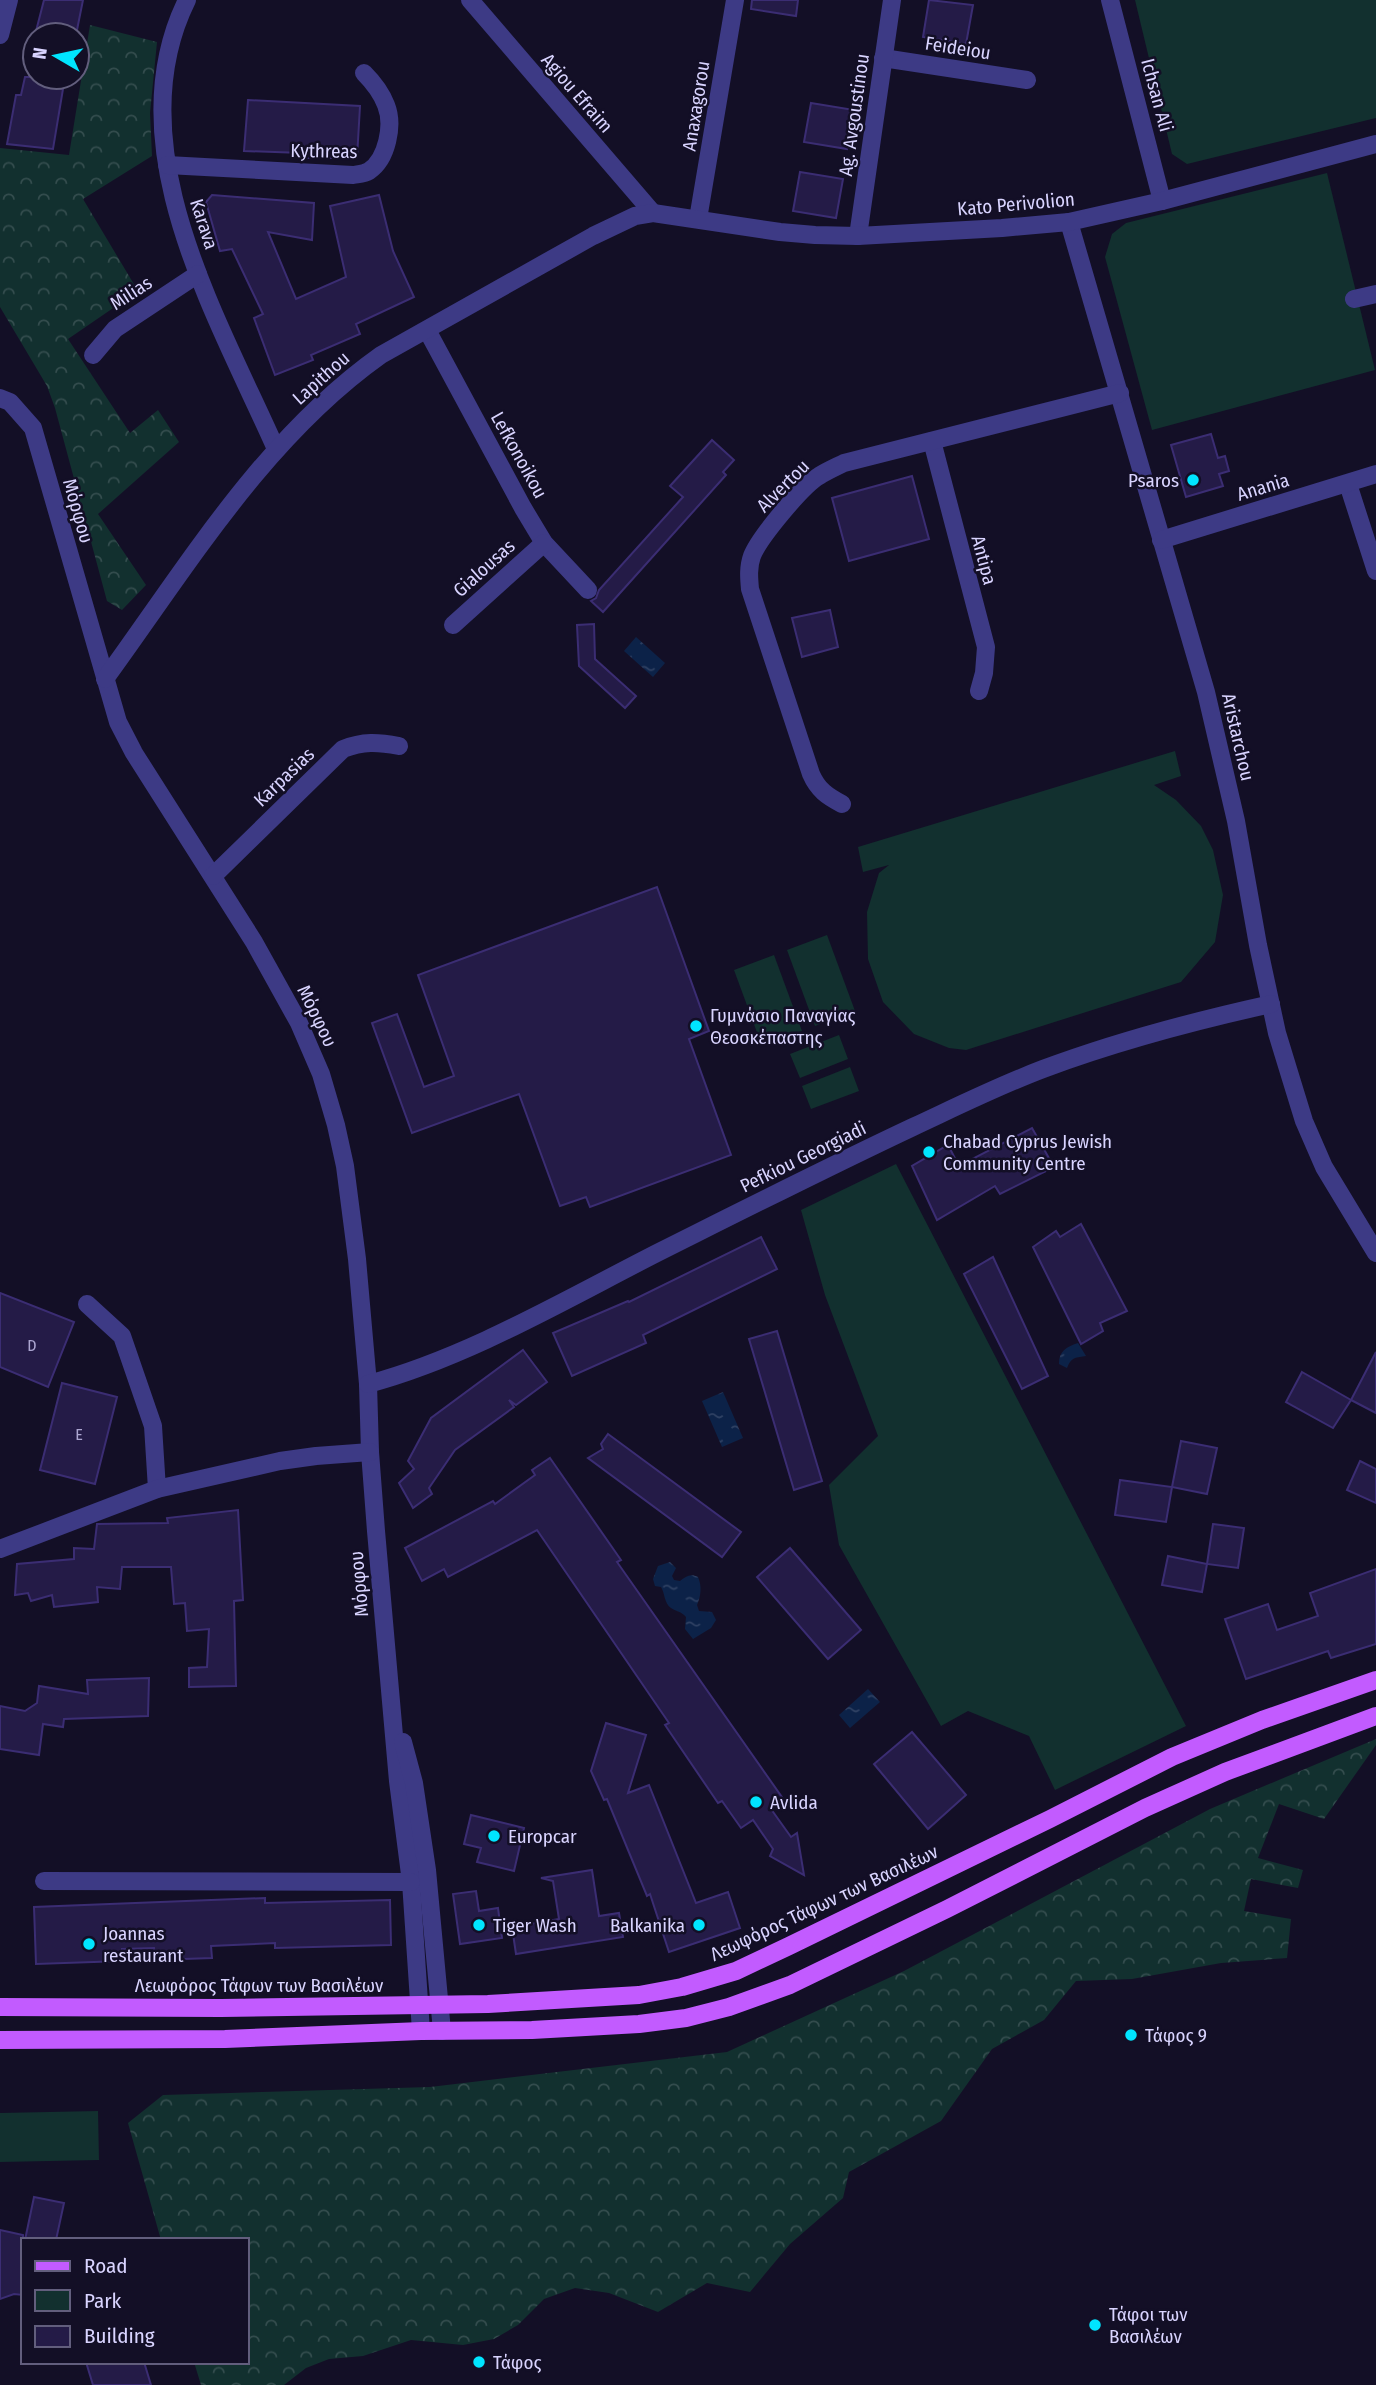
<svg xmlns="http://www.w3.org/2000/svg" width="1376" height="2385" font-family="'Fira Sans Condensed',sans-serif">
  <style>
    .green { fill: #12302f }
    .forest { fill: url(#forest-crowns) }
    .water { fill: url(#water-ripples) }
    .building { fill: #241b47; stroke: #3b2d73; stroke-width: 2 }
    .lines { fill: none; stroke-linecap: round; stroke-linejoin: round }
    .minor { stroke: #3d3a85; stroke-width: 18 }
    .major { stroke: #c25bff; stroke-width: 18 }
    .poi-dot { fill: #00e5ff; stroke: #130f26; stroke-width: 2.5 }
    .labels { text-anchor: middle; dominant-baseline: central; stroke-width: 5; stroke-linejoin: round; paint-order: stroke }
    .number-label { font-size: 16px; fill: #aca6d1 }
    .street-label { font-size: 19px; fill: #d9d4ff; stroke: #130f26 }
    .poi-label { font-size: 19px; fill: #d9d4ff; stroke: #130f26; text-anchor: start }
  </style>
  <defs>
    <pattern id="forest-crowns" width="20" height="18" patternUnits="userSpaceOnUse" patternTransform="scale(1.75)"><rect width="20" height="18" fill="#12302f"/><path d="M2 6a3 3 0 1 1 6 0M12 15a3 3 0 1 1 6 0" fill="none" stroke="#344d4e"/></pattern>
    <pattern id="water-ripples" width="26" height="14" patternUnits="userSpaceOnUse" patternTransform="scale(1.75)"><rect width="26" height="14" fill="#0c2248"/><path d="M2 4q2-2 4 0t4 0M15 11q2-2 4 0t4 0" fill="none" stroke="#2f4163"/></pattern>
  </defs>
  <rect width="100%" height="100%" fill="#130f26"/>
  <!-- green -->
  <g class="green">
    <polygon points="1135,0 1376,0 1376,118 1187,164 1172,154"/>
    <polygon points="1327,173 1375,370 1152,430 1105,257 1112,234 1126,223"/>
    <polygon points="1175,751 1181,776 1154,785 1176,800 1201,826 1213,850 1223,895 1215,942 1181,982 966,1050 949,1048 914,1034 883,1002 868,959 867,912 879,873 889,865 863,872 858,847"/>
    <polygon points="827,935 855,1011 815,1026 787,950"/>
    <polygon points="774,955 802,1031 762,1046 734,970"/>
    <polygon points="839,1035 848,1059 800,1078 790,1054"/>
    <polygon points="850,1067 859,1091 811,1109 802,1086"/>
    <polygon points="896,1164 1186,1726 1055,1790 1029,1736 968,1711 941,1726 839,1545 829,1485 878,1436 825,1295 801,1210"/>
    <polygon points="98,2111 99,2160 0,2162 0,2113"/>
  </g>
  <!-- forest -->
  <g class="forest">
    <polygon points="90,25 157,42 150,113 152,156 83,199 138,291 68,339 130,433 158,410 179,442 98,514 146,585 122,610 107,601 55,408 47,386 0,307 0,148 69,155"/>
    <polygon points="1376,1739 1376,1745 1324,1819 1279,1804 1258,1858 1303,1870 1298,1888 1251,1879 1244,1911 1291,1919 1287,1958 1221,1963 1132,1979 1076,1981 1044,2020 992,2049 941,2121 849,2172 843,2198 790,2244 750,2292 707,2283 658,2312 609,2293 575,2288 544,2299 518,2325 494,2339 463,2345 411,2340 363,2356 329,2359 306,2368 284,2385 201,2385 194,2362 247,2362 247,2240 161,2240 128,2123 163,2095 430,2087 727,2052 904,1971 1210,1809"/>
  </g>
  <!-- water -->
  <g class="water">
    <polygon points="636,637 665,663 653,677 624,651"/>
    <path d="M1078,1343l8,13c-10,2 -14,0 -19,12l-8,-4c0,-13 7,-17 19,-21z"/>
    <polygon points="723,1392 743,1438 722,1447 702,1401"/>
    <path d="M670,1562l6,6 -4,8 2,4 6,1c6,-5 11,-8 18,-4 4,9 3,19 -1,28l2,6 13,1 4,8 -5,8 -18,11 -8,-10 1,-12c-5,-6 -9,-5 -15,-9 -7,-5 -6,-15 -10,-21l-6,-1 -2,-7 5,-13z"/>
    <polygon points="868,1689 880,1702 850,1728 839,1715"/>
  </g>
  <!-- building -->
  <g class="building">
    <polygon points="44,0 83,0 76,35 35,35"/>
    <polygon points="752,0 798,0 796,16 751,9"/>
    <polygon points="929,0 973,5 966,44 923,37"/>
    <polygon points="25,77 65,77 53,149 7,144 16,95 21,95"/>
    <polygon points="248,100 360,106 357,158 319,158 317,152 317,158 302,158 302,153 244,151"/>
    <polygon points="811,103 854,110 847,149 804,142"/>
    <polygon points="800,172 843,179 836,218 793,211"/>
    <polygon points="212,195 314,203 312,240 268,232 296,299 346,277 330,206 379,195 393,251 414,297 356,324 360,334 311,355 313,360 275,375 254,318 263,314 232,249 220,251 206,202"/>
    <polygon points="1211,434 1218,458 1225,456 1229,471 1219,474 1223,486 1186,497 1171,445"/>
    <polygon points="712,440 734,460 723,472 726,475 603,612 591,601 596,598 599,590 683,497 670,486"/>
    <polygon points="912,476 929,539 849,561 832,498"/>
    <polygon points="830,610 838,647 802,657 792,618"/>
    <polygon points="594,624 595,659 636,696 625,708 579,666 577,625"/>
    <polygon points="657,887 709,1031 689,1039 731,1155 590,1207 586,1197 560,1206 519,1094 412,1133 372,1023 397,1014 424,1087 454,1076 418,975"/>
    <polygon points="1032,1128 1054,1167 1000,1194 995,1186 937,1220 912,1166 948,1145 959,1166"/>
    <polygon points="1081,1224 1127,1311 1100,1323 1103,1331 1081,1344 1033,1247 1056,1231 1060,1237"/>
    <polygon points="761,1237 777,1269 643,1335 646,1343 572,1376 553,1333 628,1301 629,1302"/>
    <polygon points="993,1257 1048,1376 1022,1389 964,1274"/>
    <polygon points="0,1293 74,1322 48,1387 0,1367"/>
    <polygon points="777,1331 822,1481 794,1490 749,1339"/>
    <polygon points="523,1350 547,1382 516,1405 509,1400 514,1407 455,1450 429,1488 432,1494 413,1508 399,1483 414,1469 408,1461 431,1418"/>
    <polygon points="1376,1352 1376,1413 1351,1400"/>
    <polygon points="1302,1372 1351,1400 1333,1428 1286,1402"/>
    <polygon points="62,1383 117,1397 95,1484 40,1470"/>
    <polygon points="608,1434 741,1532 722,1557 588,1458 603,1449 601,1444"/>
    <polygon points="1181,1441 1217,1448 1207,1494 1172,1487"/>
    <polygon points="550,1458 621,1560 617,1562 784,1800 771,1809 791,1837 797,1833 804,1875 770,1856 773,1849 753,1820 741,1828 722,1801 718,1803 665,1725 669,1723 537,1530 448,1577 444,1569 422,1581 405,1548 493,1501 495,1504 535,1475 532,1470"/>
    <polygon points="1360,1461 1376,1469 1376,1503 1347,1490"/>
    <polygon points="1120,1480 1172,1487 1166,1522 1115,1515"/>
    <polygon points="238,1510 243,1600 234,1601 236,1686 189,1687 189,1668 207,1667 209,1629 187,1631 185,1603 174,1604 171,1567 122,1567 120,1589 97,1587 98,1602 54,1607 52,1595 31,1601 28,1593 15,1595 17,1564 74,1559 74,1548 94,1549 97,1524 168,1523 167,1518"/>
    <polygon points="1213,1524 1244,1528 1238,1568 1207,1564"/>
    <polygon points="790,1548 861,1630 828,1659 757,1577"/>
    <polygon points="1168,1556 1207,1564 1202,1592 1162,1585"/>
    <polygon points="1376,1569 1376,1644 1331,1658 1328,1651 1246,1679 1225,1619 1268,1604 1277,1630 1318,1616 1310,1593"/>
    <polygon points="149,1678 148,1716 64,1719 63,1727 43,1724 39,1755 0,1749 0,1706 25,1711 37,1703 39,1686 88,1694 87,1680"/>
    <polygon points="606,1723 646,1735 628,1793 649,1785 696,1903 728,1892 740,1928 669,1952 650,1894 647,1896 607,1799 604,1800 591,1771"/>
    <polygon points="912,1732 966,1795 928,1829 874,1764"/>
    <polygon points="471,1815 524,1828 514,1871 477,1862 481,1848 464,1844"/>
    <polygon points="592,1870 599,1916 619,1913 623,1937 516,1954 512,1927 559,1919 553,1881 541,1878"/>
    <polygon points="476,1891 479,1911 498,1908 502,1938 460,1944 453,1894"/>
    <polygon points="265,1898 265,1903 390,1900 391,1945 275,1948 275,1943 211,1946 212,1958 155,1960 154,1948 122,1949 122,1961 36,1964 34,1907"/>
    <polygon points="34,2197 64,2203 56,2240 25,2240"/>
    <polygon points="0,2230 23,2235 23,2295 14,2294 0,2299"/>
    <polygon points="86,2362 144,2362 151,2385 93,2385"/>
  </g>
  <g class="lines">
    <!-- minor -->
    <g class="minor">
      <path d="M187,0c-72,145 30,316 89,449"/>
      <polyline points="470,0 653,213"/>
      <polyline points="1110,0 1162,201"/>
      <polyline points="0,35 9,0"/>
      <polyline points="883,58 1027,80"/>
      <path d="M167,165l186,10c5,-1 11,-1 16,-4 18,-12 25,-46 17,-66 -5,-13 -12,-22 -22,-32"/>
      <polyline points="698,219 735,0"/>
      <polyline points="1069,222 1206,692 1236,821 1258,945 1277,1033 1288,1069 1304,1121 1324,1167 1376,1253"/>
      <polyline points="858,236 892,0"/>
      <polyline points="1354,299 1376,294"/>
      <polyline points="427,330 523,508 544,543 588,590"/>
      <polyline points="93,355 115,329 198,274"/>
      <polyline points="0,398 10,402 33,428 118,722 134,753 254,942 299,1023 321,1074 336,1125 345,1166 357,1259 368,1384 370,1452 376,1531 398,1781 411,1882 421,2031"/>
      <polyline points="932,441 986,647 984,673 979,691"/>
      <polyline points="1348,484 1376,571"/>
      <polyline points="1161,540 1376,474"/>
      <polyline points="453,625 544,543"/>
      <path d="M105,679c83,-114 159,-241 276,-324l212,-119 42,-20 18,-3 127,19 35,3 43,1 144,-8 67,-6 93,-21 214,-57"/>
      <path d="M842,804c-15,-8 -24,-14 -31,-30l-61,-185c-1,-11 -2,-22 2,-33 7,-18 50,-70 67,-80 8,-5 17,-9 25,-13l276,-70"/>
      <path d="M213,876l130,-127c20,-8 35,-7 56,-3"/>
      <polyline points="87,1304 122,1336 153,1426 157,1489"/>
      <path d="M368,1384c101,-27 200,-86 293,-133 84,-42 167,-84 252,-124 43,-20 85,-41 130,-58 75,-28 151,-48 228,-65"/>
      <polyline points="0,1549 157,1489 280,1461 316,1456 370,1452"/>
      <polyline points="403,1742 414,1783 427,1870 442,2031"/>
      <polyline points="44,1881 411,1882"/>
    </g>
    <!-- major -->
    <g class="major">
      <polyline points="0,2007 221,2008 488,2004 639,1995 682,1987 736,1971 789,1946 1050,1819 1172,1757 1262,1720 1376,1680"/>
      <polyline points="0,2040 225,2039 421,2031 532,2030 639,2024 686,2018 729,2007 790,1985 947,1909 1145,1808 1225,1772 1376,1716"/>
    </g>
  </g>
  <!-- markers -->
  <g class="poi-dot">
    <circle cx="1193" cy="480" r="7"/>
    <circle cx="696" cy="1026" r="7"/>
    <circle cx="929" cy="1152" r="7"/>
    <circle cx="756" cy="1802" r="7"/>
    <circle cx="494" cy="1836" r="7"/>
    <circle cx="479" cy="1925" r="7"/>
    <circle cx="699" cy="1925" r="7"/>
    <circle cx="89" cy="1944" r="7"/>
    <circle cx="1131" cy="2035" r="7"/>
    <circle cx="1095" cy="2325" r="7"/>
    <circle cx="479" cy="2362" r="7"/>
  </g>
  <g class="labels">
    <!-- number labels -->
    <g class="number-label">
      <text x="32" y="1345">D</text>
      <text x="79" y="1434">E</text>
    </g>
    <!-- street labels -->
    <g class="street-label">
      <text transform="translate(958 48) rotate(9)">Feideiou</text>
      <text transform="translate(577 93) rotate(49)">Agiou Efraim</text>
      <text transform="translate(1157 95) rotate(75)">Ichsan Ali</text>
      <text transform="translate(696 106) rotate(-81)">Anaxagorou</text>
      <text transform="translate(854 115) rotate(-82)">Ag. Avgoustinou</text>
      <text transform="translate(324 151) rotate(1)">Kythreas</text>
      <text transform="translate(1016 204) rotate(-5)">Kato Perivolion</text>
      <text transform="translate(204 224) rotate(72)">Karava</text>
      <text transform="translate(131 293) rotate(-33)">Milias</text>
      <text transform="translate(321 378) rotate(-42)">Lapithou</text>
      <text transform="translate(519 455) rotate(61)">Lefkonoikou</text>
      <text transform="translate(783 486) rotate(-45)">Alvertou</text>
      <text transform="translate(1263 487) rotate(-17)">Anania</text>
      <text transform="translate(78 511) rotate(74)">Μόρφου</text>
      <text transform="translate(984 560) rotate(75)">Antipa</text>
      <text transform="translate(484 568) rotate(-42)">Gialousas</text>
      <text transform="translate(1238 737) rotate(77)">Aristarchou</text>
      <text transform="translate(284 777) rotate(-44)">Karpasias</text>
      <text transform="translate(317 1016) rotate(64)">Μόρφου</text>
      <text transform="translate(803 1157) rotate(-26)">Pefkiou Georgiadi</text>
      <text transform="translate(359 1584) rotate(-95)">Μόρφου</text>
      <text transform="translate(824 1903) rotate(-25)">Λεωφόρος Τάφων των Βασιλέων</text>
      <text x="259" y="1985">Λεωφόρος Τάφων των Βασιλέων</text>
    </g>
    <!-- poi labels -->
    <g class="poi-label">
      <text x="1179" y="480" text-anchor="end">Psaros</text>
      <text x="710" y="1015">Γυμνάσιο Παναγίας<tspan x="710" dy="22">Θεοσκέπαστης</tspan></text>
      <text x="943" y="1141">Chabad Cyprus Jewish<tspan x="943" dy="22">Community Centre</tspan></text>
      <text x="770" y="1802">Avlida</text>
      <text x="508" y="1836">Europcar</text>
      <text x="493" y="1925">Tiger Wash</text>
      <text x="685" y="1925" text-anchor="end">Balkanika</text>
      <text x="103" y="1933">Joannas<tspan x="103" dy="22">restaurant</tspan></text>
      <text x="1145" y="2035">Τάφος 9</text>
      <text x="1109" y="2314">Τάφοι των<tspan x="1109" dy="22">Βασιλέων</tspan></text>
      <text x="493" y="2362">Τάφος</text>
    </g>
  </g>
  <!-- legend -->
  <rect x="21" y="2238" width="228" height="126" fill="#130f26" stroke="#625e7d" stroke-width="2"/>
  <rect x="35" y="2261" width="35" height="10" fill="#c25bff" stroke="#625e7d" stroke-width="2"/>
  <text x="84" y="2273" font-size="21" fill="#d9d4ff">Road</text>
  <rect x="35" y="2290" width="35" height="21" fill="#12302f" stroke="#625e7d" stroke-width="2"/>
  <text x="84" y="2308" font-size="21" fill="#d9d4ff">Park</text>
  <rect x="35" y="2326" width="35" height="21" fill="#241b47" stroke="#625e7d" stroke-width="2"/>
  <text x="84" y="2343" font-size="21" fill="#d9d4ff">Building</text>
  <!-- north arrow -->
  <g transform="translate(56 56) rotate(279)"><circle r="33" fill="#130f26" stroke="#625e7d" stroke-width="2"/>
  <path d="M0-5L12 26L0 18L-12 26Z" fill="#00e5ff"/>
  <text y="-10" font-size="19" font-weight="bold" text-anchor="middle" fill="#d9d4ff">N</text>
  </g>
</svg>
